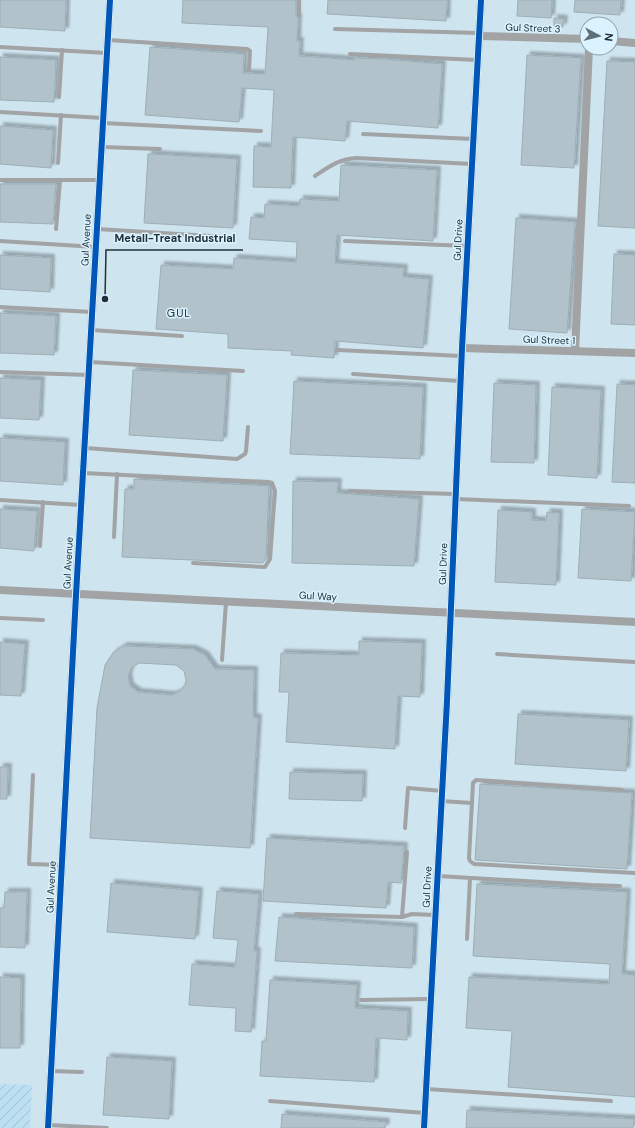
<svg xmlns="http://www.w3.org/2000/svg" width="635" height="1128" font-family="'DM Sans',sans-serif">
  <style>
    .industrial { fill: url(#industrial-furrows) }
    .building { fill: #b1c2ca; stroke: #9daeb6; fill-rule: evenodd; filter: url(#shadow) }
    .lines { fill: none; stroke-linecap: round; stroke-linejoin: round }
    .lane { stroke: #a1a3a5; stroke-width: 4 }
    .street { stroke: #a1a3a5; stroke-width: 8 }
    .cycleway-casing { stroke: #dbf3ff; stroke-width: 8 }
    .cycleway { stroke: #0057b8; stroke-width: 6 }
    .labels { text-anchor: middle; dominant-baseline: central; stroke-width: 3; stroke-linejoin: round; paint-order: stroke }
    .street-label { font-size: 10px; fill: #213038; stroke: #dbf3ff }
    .neighbourhood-label { font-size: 11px; letter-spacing: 1px; fill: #213038; stroke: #dbf3ff }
    .leader { fill: none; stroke: #213038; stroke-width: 1.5 }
    .callout-dot { fill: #213038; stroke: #dbf3ff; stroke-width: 1.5 }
    .callout-label { font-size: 11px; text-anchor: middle; font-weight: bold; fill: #213038; stroke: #dbf3ff; stroke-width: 3; stroke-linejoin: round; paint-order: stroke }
  </style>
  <defs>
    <pattern id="industrial-furrows" width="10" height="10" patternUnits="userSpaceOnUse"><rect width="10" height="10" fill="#bce0f2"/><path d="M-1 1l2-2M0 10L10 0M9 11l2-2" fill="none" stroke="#a1c0d0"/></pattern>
    <filter id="shadow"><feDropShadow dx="3.5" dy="-3.5" stdDeviation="1" flood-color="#0004"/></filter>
  </defs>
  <rect width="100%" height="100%" fill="#cee4ef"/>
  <!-- industrial -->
  <polygon class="industrial" points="0,1084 32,1085 30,1128 0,1128"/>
  <!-- building -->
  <g class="building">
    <polygon points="0,0 66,0 65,31 0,27"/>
    <polygon points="183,0 296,0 296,15 298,18 297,41 300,41 299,56 354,60 354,58 383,59 442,64 438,128 347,121 345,141 293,137 291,188 253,187 254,146 271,147 274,90 242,88 239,122 145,115 150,47 244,54 243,73 265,74 268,27 182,23"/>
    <polygon points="328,0 447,0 446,21 327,14"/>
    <polygon points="518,0 552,0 551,18 517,16"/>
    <polygon points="575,0 621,0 620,15 574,12"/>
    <polygon points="554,18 564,19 563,27 554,26"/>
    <polygon points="527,55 581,58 574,168 521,165"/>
    <polygon points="0,57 56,60 54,102 0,100"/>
    <polygon points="607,61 635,62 635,228 598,226"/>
    <polygon points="0,126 53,130 51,168 0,164"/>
    <polygon points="148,154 237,159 233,228 144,223"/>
    <polygon points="341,165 437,170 433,241 337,235 335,263 404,268 403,277 429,279 423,348 335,341 334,358 291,355 292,351 228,348 228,334 156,329 161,265 233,269 234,258 296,262 297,242 249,239 251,217 264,218 265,204 299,206 300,199 339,201"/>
    <polygon points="0,184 56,184 53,224 0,222"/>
    <polygon points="516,218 575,222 567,333 509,329"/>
    <polygon points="614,254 635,255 635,325 611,324"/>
    <polygon points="0,255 51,258 50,292 0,289"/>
    <polygon points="0,313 56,316 54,355 0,353"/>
    <polygon points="133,370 227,375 223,441 129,435"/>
    <polygon points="0,378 41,380 39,420 0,418"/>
    <polygon points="294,381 423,387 420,459 290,454"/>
    <polygon points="494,383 536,385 534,463 491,462"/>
    <polygon points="617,384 635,385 635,483 612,482"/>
    <polygon points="552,387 601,390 597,478 548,475"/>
    <polygon points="0,438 65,442 63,485 0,481"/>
    <polygon points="134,479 269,486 266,558 263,563 122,557 125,489 134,489"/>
    <polygon points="293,481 338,482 337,493 419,499 414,566 292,563"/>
    <polygon points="0,509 37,511 34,551 0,548"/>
    <polygon points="582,509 635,512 631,581 578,578"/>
    <polygon points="498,510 532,512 532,520 546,521 547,512 559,513 556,585 495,582"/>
    <polygon points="359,641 422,643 420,697 398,696 395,749 286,742 289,692 279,692 281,653 359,655"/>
    <polygon points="0,642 25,644 21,696 0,695"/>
    <path d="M124,646l69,3 12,6 10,14 39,1 -1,47 5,1 -8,130 -160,-10 7,-130 8,-43 8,-12zM139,663l37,2 8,6 2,9 -1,5 -6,7 -7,3 -34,-3 -8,-6 -2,-9 3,-9z"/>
    <polygon points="518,714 629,720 626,771 515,764"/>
    <polygon points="0,767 8,767 7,799 0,799"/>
    <polygon points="290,772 363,774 362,801 289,799"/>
    <polygon points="480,784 632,793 627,869 475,860"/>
    <polygon points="267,838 404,846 401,883 388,882 386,908 263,901"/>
    <polygon points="111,883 199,891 195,939 107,932"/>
    <polygon points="477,884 627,892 622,974 635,975 635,1097 508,1087 512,1031 466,1028 469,977 609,984 610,964 473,956"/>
    <polygon points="217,891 259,894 254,951 257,951 251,1032 235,1031 236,1008 189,1005 192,964 235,967 238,940 213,938"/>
    <polygon points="5,892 27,892 25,948 0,947 0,908 4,908"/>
    <polygon points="279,917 414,927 412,968 275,961"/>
    <polygon points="0,977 21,978 20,1048 0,1048"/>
    <polygon points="270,980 357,985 355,1008 408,1011 407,1040 376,1038 374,1082 260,1076 262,1041 266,1041"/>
    <polygon points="107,1057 172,1061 169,1119 103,1115"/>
    <polygon points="467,1110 634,1119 633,1128 466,1128"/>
    <polygon points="282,1114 386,1122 385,1128 281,1128"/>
  </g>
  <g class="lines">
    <!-- lane -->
    <g class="lane">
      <polyline points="299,15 299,0"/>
      <polyline points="335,29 479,33"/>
      <polyline points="108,40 247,49 250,51 249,70"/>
      <polyline points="0,47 107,53"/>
      <polyline points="350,54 477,60"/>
      <polyline points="59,97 62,50"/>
      <polyline points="0,112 103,118"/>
      <polyline points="103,123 261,131"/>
      <polyline points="363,134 473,139"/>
      <polyline points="102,147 160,149"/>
      <polyline points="58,163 61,115"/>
      <path d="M315,176c15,-10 24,-17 42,-18l115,6"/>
      <polyline points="0,180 100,180"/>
      <polyline points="56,229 60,180"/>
      <polyline points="97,229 227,237"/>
      <polyline points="0,241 96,247"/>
      <polyline points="345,241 467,246"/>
      <polyline points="0,307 92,312"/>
      <polyline points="91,330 182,336"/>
      <polyline points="338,350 461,356"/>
      <polyline points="90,362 243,371"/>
      <polyline points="0,372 89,375"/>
      <polyline points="353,374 460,381"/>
      <polyline points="85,448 237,459 245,454 246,451 248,427"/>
      <polyline points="83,473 268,482 272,483 275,491 270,559 265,567 193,563"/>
      <polyline points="349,491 456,494"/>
      <polyline points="456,499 629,506"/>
      <polyline points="0,500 81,505"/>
      <polyline points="114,537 117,474"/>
      <polyline points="40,546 43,502"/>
      <polyline points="0,618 43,620"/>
      <polyline points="497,654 635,662"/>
      <polyline points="222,660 226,602"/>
      <polyline points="33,775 29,864 61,865"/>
      <polyline points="622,790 476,780 473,783 469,858 470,861 474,864 635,873"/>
      <polyline points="441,801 472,803"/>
      <polyline points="405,828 408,788 442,791"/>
      <polyline points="438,876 591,885 620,886"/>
      <polyline points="296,914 402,917 412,914 435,915"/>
      <polyline points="402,917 407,852"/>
      <polyline points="467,939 470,878"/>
      <polyline points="361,1000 431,999"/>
      <polyline points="51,1071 82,1072"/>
      <polyline points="427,1089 611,1101"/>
      <polyline points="270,1101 425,1113"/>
      <polyline points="49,1125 107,1128"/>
    </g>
    <!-- street -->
    <g class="street">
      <polyline points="479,36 587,39"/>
      <polyline points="611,41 635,43"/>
      <polyline points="462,348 635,353"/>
      <polyline points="575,351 589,48"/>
      <polyline points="0,590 635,622"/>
      <polyline points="48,1128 76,595 110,0"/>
      <polyline points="424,1128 447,701 462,348 481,0"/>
    </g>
    <!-- cycleway casing -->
    <g class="cycleway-casing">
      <g id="cycleway">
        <polyline points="48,1128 76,595 110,0"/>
        <polyline points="424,1128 447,701 462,348 481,0"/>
      </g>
    </g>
    <!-- cycleway -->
    <use href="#cycleway" class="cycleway"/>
  </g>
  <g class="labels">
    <!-- street labels -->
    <g class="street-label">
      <text transform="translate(533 28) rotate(2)">Gul Street 3</text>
      <text transform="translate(86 240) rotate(-87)">Gul Avenue</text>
      <text transform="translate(458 240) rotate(-87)">Gul Drive</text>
      <text transform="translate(549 340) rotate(2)">Gul Street 1</text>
      <text transform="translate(68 563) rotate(-87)">Gul Avenue</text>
      <text transform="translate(443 564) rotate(-88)">Gul Drive</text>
      <text transform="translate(318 596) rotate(3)">Gul Way</text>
      <text transform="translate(51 887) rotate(-87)">Gul Avenue</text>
      <text transform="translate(427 887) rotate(-87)">Gul Drive</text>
    </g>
    <!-- neighbourhood labels -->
    <g class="neighbourhood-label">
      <text x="179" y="313">GUL</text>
    </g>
  </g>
  <!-- callouts -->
  <path class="leader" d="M105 299L106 250H243"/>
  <circle class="callout-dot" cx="105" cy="299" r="4"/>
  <g class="callout-label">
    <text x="175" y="242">Metall-Treat Industrial</text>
  </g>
  <!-- north arrow -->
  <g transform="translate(599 36) rotate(97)"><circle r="19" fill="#dbf3ff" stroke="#91a5af"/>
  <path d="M0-3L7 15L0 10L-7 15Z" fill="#5e6f78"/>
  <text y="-6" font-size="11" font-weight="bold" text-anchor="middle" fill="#213038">N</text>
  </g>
</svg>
